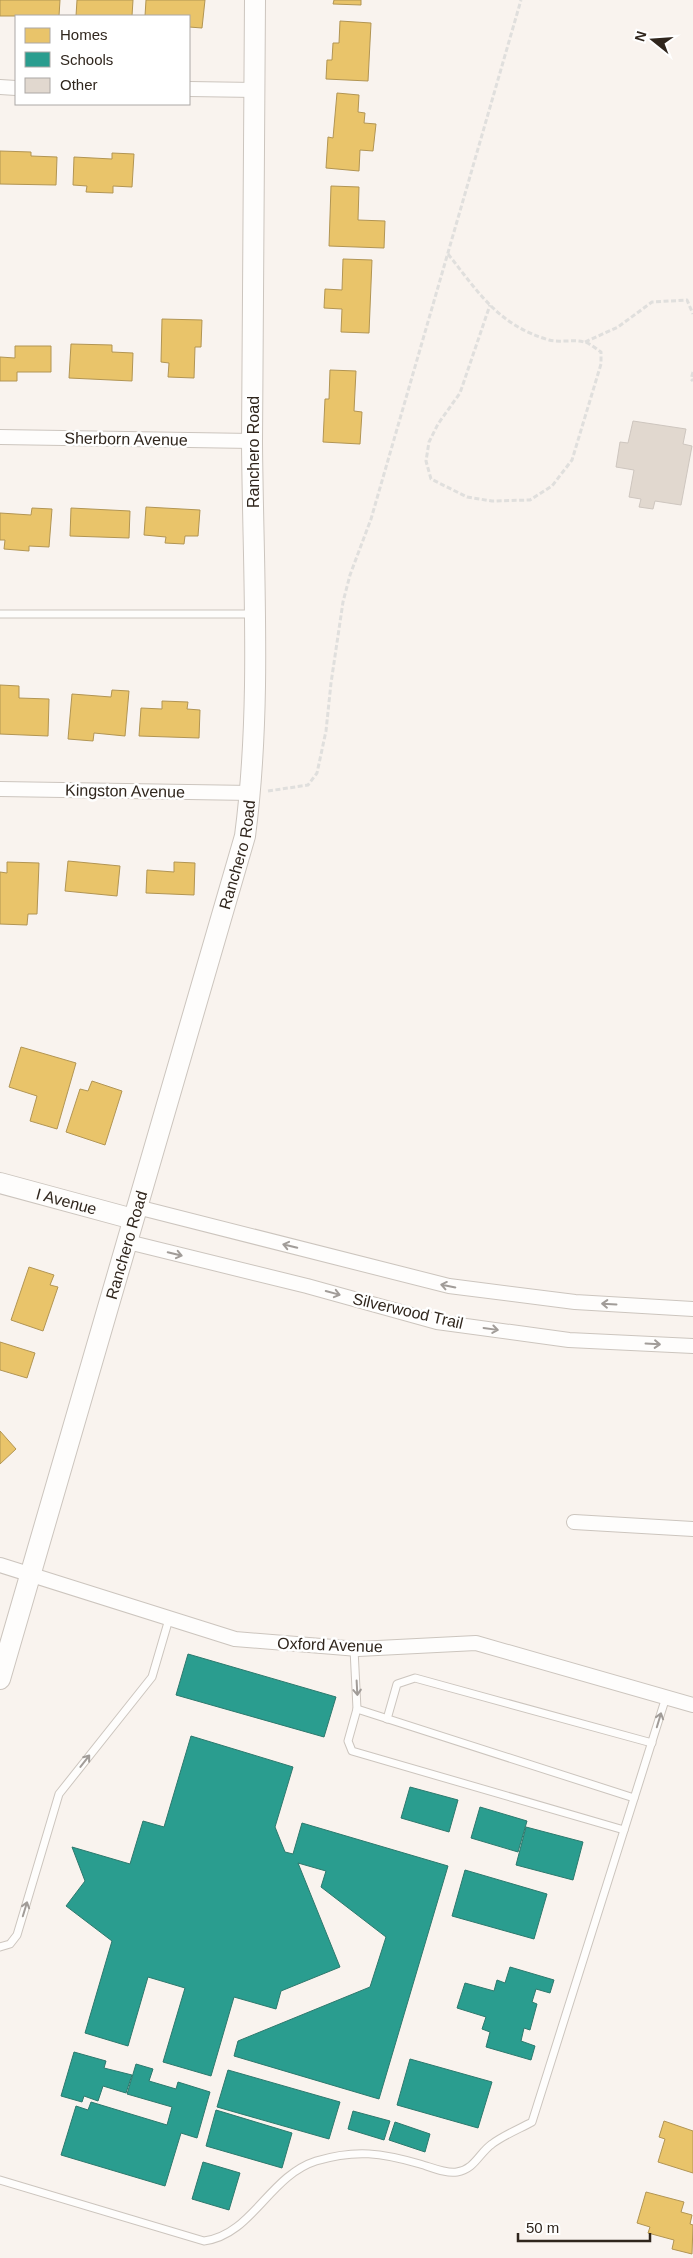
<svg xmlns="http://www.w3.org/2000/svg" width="693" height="2258" font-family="Helvetica,sans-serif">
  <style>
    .homes { fill: #e9c46a; stroke: #b29553 }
    .schools { fill: #2a9d8f; stroke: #2c796d }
    .building { fill: #e1d8cf; stroke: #cec6bf }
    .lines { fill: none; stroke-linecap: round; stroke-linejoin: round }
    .lane-casing { stroke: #ccc5be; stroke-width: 9 }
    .street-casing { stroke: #ccc5be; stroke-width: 16 }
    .secondary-casing { stroke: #ccc5be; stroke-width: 22 }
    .path { stroke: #e0dfdd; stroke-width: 3; stroke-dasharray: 5 2.5; stroke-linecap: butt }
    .lane { stroke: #fefdfc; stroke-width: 7 }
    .street { stroke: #fefdfc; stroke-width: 14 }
    .secondary { stroke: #fefdfc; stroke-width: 20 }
    .oneway { stroke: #a19c98 }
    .labels { text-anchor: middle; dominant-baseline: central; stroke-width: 5; stroke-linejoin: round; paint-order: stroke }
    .street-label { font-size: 16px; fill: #30261d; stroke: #fff }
  </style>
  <rect width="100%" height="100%" fill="#f9f3ee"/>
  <!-- homes -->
  <g class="homes">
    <polygon points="0,0 60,0 59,16 0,16"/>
    <polygon points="77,0 133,0 132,16 76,16"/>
    <polygon points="146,0 205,0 202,28 189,27 189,16 145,16"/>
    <polygon points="334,0 361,0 361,5 333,4"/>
    <polygon points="340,21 371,23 368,81 326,79 327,60 332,60 333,43 339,43"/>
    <polygon points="337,93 359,95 358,112 365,113 364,123 376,124 373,151 360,150 359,171 326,168 328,137 333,138"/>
    <polygon points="0,151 31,152 31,156 57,157 56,185 0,184"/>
    <polygon points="112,153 134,154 132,187 113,186 113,193 86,192 87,186 73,185 74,157 112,159"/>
    <polygon points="331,186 359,187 358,220 385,221 384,248 329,246"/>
    <polygon points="343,259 372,260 369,333 341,332 342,309 324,308 325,289 342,290"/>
    <polygon points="162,319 202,320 201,347 195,347 194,378 168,377 169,363 161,362"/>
    <polygon points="71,344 112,345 112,352 133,353 132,381 69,378"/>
    <polygon points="15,346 51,346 51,372 17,372 17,381 0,381 0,357 15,358"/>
    <polygon points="330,370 356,371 354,411 362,412 360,444 323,442 325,399 329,399"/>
    <polygon points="146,507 200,510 198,536 185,536 184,544 165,543 166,537 144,535"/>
    <polygon points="32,508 52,509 49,547 29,546 29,551 4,549 5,540 0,540 0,513 31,515"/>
    <polygon points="71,508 130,511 129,538 70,536"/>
    <polygon points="0,685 19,686 19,698 49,699 48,736 0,734"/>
    <polygon points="112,690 129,691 125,736 94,733 93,741 68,739 72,694 111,697"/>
    <polygon points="162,701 188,702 187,709 200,710 199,738 139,736 141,708 162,709"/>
    <polygon points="68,861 120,866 117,896 65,891"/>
    <polygon points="7,862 39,863 37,914 28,914 27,925 0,924 0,872 7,873"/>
    <polygon points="174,862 195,863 194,895 146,893 147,870 174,872"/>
    <polygon points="21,1047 76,1063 57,1129 30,1121 37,1096 9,1087"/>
    <polygon points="92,1081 122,1091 105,1145 66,1132 80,1089 88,1091"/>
    <polygon points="29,1267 54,1275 50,1285 58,1287 43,1331 11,1320"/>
    <polygon points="0,1342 35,1353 27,1378 0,1370"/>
    <polygon points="0,1431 16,1449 0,1464"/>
    <polygon points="664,2121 693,2131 693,2173 658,2162 665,2139 659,2137"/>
    <polygon points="646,2192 684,2202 681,2212 692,2215 690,2224 693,2225 692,2254 672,2249 674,2240 648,2233 650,2227 637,2223"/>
  </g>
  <!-- schools -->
  <g class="schools">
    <polygon points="188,1654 336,1697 324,1737 176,1695"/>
    <polygon points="191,1736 293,1767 275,1827 285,1852 293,1854 302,1823 448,1866 379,2099 234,2056 238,2041 370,1987 386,1937 321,1887 326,1871 298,1863 340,1967 281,1991 276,2009 234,1997 211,2076 163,2062 185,1988 148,1977 128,2046 85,2033 112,1941 66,1906 85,1881 72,1847 130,1864 143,1821 164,1827"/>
    <polygon points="410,1787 458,1800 449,1832 401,1818"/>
    <polygon points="480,1807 527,1821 518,1852 471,1838"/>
    <polygon points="526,1827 583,1842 573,1880 516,1865"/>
    <polygon points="465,1870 547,1894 534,1939 452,1916"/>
    <polygon points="510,1967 554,1980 550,1993 536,1989 532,2002 537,2004 530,2030 524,2028 521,2041 535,2046 531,2060 486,2047 490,2032 482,2029 486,2017 457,2008 465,1983 494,1991 497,1980 505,1983"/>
    <polygon points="74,2052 106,2061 104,2068 132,2075 126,2093 103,2086 98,2101 84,2096 82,2102 61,2096"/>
    <polygon points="410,2059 492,2082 478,2128 397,2105"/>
    <polygon points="136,2064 153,2069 149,2081 176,2089 178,2082 210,2092 197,2138 181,2133 165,2186 61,2155 76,2106 88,2110 91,2102 167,2125 172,2107 127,2094"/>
    <polygon points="228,2070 340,2102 329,2139 217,2107"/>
    <polygon points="216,2110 292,2133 282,2168 206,2146"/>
    <polygon points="353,2111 390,2121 384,2140 348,2129"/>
    <polygon points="395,2122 430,2134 425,2152 389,2140"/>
    <polygon points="203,2162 240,2173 229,2210 192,2199"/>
  </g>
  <!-- building -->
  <polygon class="building" points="633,421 686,429 683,444 692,446 681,505 655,501 653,509 639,507 641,499 629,497 634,470 616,467 620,442 628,443"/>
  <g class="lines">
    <!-- lane casing -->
    <g class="lane-casing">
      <g id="lane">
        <polyline points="0,614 252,614"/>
        <polyline points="354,1649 357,1709 348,1741 352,1751 624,1830"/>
        <polyline points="357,1709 634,1798"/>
        <polyline points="387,1719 397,1684 415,1678 652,1743"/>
        <polyline points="0,1947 10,1944 17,1935 59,1794 152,1677 169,1619"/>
        <path d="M0,2180l204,61c48,-6 65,-65 112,-80 40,-12 66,-8 104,3 11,3 26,10 37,8 18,-3 22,-19 35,-28 12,-9 27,-15 40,-22l134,-425"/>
      </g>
    </g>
    <!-- street casing -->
    <g class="street-casing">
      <g id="street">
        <polyline points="0,87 16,88"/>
        <polyline points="189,89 255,90"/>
        <polyline points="0,437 252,441"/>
        <polyline points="0,789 251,793"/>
        <polyline points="137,1207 449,1286 575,1302 693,1309"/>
        <polyline points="128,1242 307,1286 437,1322 569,1340 693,1346"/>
        <polyline points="574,1522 693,1529"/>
        <polyline points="0,1565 235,1639 358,1649 476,1643 693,1705"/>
      </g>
    </g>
    <!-- secondary casing -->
    <g class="secondary-casing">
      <g id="secondary">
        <path id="s1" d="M0,1183l133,36"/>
        <path id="s2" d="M0,1679l245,-843c17,-130 8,-263 7,-394 0,-148 3,-295 3,-442"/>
      </g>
    </g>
    <!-- path -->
    <g class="path">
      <path d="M448,254c31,39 50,71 101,86 11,3 24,-1 35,2 6,1 12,7 17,10v12l-29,96 -20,26 -22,14 -38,1 -25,-4 -36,-18 -5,-18 3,-19 9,-18 22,-31 30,-88"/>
      <polyline points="585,342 618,327 652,302 687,300 693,314"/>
      <polyline points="693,372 691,379 693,381"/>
      <polyline points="268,791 308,785 317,773 326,731 331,683 343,602 350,575 371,519 521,0"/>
    </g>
    <!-- lane -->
    <use href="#lane" class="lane"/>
    <!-- street -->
    <use href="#street" class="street"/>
    <!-- secondary -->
    <use href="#secondary" class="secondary"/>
  </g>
  <!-- one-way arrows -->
  <defs><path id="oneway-shaft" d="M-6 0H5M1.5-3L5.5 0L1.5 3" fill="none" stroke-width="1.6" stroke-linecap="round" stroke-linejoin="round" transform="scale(1.25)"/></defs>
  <g class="oneway">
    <use href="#oneway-shaft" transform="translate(290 1246) rotate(-166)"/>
    <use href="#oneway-shaft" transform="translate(175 1254) rotate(14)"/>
    <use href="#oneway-shaft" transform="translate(448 1286) rotate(-169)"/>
    <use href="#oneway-shaft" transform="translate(333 1293) rotate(15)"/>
    <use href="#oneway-shaft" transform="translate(609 1304) rotate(-177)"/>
    <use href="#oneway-shaft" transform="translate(491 1329) rotate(8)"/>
    <use href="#oneway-shaft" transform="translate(653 1344) rotate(3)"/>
    <use href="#oneway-shaft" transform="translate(357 1688) rotate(87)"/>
    <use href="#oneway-shaft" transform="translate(659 1720) rotate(-73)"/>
    <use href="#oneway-shaft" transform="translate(85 1761) rotate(-52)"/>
    <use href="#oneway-shaft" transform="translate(25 1909) rotate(-73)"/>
  </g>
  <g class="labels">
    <!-- street labels -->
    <g class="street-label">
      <text transform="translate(126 439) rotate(1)">Sherborn Avenue</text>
      <text transform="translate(253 452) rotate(-90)">Ranchero Road</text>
      <text transform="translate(125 791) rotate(1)">Kingston Avenue</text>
      <text stroke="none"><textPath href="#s2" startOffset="858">Ranchero Road</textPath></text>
      <text stroke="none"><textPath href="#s1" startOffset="69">I Avenue</textPath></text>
      <text stroke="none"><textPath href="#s2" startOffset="452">Ranchero Road</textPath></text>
      <text transform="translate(408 1311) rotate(13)">Silverwood Trail</text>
      <text transform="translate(330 1645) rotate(2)">Oxford Avenue</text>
    </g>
  </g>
  <!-- legend -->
  <rect x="15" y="15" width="175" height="90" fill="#ffffff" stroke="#aca8a5"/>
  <rect x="25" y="28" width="25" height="15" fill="#e9c46a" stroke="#aca8a5"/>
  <text x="60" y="40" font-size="15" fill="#30261d">Homes</text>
  <rect x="25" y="52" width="25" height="15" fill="#2a9d8f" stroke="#aca8a5"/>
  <text x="60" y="65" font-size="15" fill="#30261d">Schools</text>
  <rect x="25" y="78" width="25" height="15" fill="#e1d8cf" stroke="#aca8a5"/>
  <text x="60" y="90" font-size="15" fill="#30261d">Other</text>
  <!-- north arrow -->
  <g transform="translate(653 40) rotate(287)" stroke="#ffffff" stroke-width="4" paint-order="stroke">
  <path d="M0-4L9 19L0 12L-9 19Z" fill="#30261d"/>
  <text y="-8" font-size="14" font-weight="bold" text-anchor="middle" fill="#30261d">N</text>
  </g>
  <!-- scale -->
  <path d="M518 2233v8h132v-8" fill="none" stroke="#30261d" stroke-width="2.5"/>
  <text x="526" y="2233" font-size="15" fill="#30261d" stroke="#ffffff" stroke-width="4" paint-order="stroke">50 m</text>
</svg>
